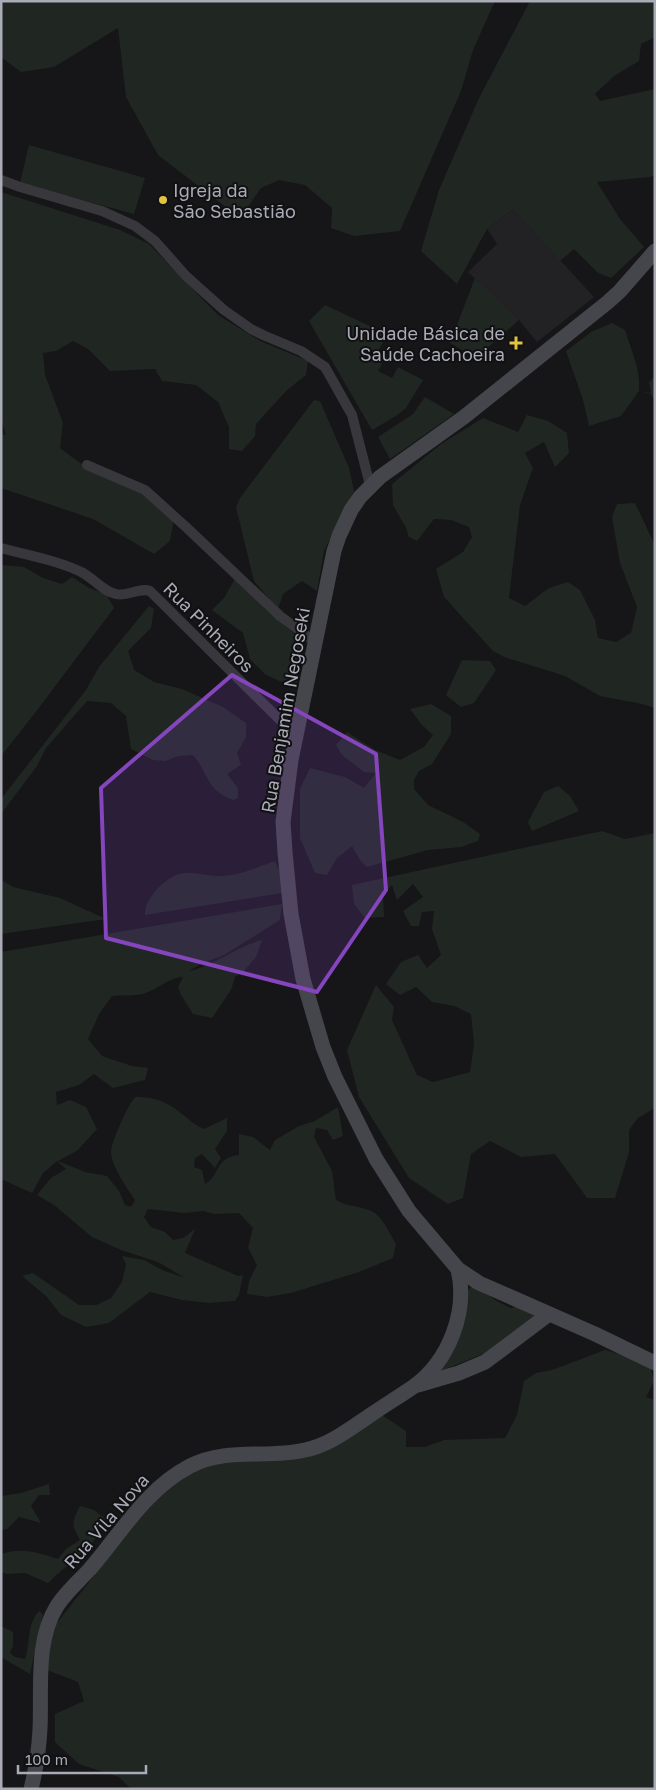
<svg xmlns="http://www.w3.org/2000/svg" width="656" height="1790" font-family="'Golos Text',sans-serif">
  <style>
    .built { fill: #222224 }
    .green { fill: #202722 }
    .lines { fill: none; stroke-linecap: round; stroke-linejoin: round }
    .street { stroke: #37373c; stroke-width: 10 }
    .secondary { stroke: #45464c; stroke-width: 15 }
    .marked { fill: #8445bd; fill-opacity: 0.2; stroke: #8445bd; stroke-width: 4; stroke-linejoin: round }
    .poi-dot { fill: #e2c242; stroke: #111012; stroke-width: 2 }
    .labels { text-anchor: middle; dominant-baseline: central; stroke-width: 4; stroke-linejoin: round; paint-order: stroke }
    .poi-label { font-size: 18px; fill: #a9abb6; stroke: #111012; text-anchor: start }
    .street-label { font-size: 18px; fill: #a9abb6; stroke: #111012 }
  </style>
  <rect width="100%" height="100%" fill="#161517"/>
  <!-- built -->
  <polygon class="built" points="513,209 594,297 537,342 519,320 468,272 497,244 487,229"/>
  <!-- green -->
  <g class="green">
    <polygon points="1,1 495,1 473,50 461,91 400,231 354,236 331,228 332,208 305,185 279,180 261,188 240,218 158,155 126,97 118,28 54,67 21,72 1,57"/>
    <polygon points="530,1 655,1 655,37 641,44 639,61 614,76 595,94 600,101 655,89 655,175 650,177 597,182 620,219 644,247 611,278 598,273 574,249 560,261 513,209 487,229 457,284 421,251 439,190 479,98"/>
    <polygon points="29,145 145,178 134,214 20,183"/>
    <polygon points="1,192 120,230 149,244 218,315 260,341 308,361 306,375 286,391 256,424 255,436 242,451 229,449 229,427 218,402 196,385 162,381 155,369 110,371 88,349 73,341 56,351 43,353 45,375 63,423 60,448 80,463 135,488 174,519 170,541 154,554 93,519 1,488 1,434 6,435 1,419"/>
    <polygon points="475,278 519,320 476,358 450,343"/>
    <polygon points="325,305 387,334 376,355 384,359 378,371 392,378 398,367 423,380 406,408 396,416 372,430 309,321"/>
    <path d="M612,323l13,7c6,20 16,40 14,61l12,2 -2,-11 6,-6v26l-4,-8 -12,-3 -18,25 -32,10 -6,-26 -17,-49 25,-19z"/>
    <polygon points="425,397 454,414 390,459 378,437 413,414"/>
    <polygon points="314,400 320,401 349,468 354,491 324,551 317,591 302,581 283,594 278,609 254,581 236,507 240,498"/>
    <polygon points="527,415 548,421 567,433 569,453 555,467 544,442 525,453 533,468 520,505 509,598 525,606 549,588 568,582 580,590 595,620 598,638 616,642 631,633 637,607 620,563 612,517 617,504 635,503 655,545 655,708 642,704 600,696 565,676 504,657 493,651 444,597 436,569 463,552 472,537 469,527 451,520 434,519 417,541 409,537 406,528 393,505 392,484 441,444 483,418 518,432"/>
    <polygon points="1,565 24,567 43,578 62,584 72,577 89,588 106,594 114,608 38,709 1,756"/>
    <polygon points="236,577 266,610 304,642 296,688 266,675 250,659 243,633 212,610 224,598"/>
    <path d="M149,606l5,3 -3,19 -23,23 6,19 20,12 28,7 41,18 23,16v14l-9,16 4,12 -14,9 11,14v10l-5,2c-27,-10 -24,-26 -40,-45l-14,1 -14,5 -12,-1 -22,-11 -5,-33 -15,-13 -24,-2 -41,47 -9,18 -36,48v-15l85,-109 13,-23z"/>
    <polygon points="462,660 490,661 496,670 474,703 461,707 446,695"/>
    <polygon points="431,704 451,716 451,734 432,764 419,771 414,780 414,789 428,805 463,822 480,834 478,841 461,847 428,850 367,867 360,860 352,846 337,858 327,875 315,873 300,838 300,789 310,768 345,777 364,788 376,773 364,772 342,755 336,745 347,732 375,750 400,760 424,747 433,735 422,725 410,709"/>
    <polygon points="558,786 570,796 579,811 532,831 528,822 544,792"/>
    <polygon points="602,831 625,839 655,833 655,1108 638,1118 629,1130 629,1152 615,1198 587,1198 555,1154 521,1157 490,1141 471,1154 463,1198 448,1204 409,1178 359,1097 347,1050 376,985 394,1007 392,1020 417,1075 433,1082 470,1072 474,1044 471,1014 454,1006 432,1002 416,987 400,995 386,984 401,962 418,955 427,968 441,955 432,929 434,911 422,912 419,926 411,926 403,911 423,897 413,884 397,900 392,885 383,895 384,917 365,918 354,904 352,885"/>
    <path d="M275,861l7,16v16l-137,22c-2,-16 23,-41 39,-42 13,-1 26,4 39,3 18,-1 35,-9 52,-15z"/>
    <polygon points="1,880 13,887 60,898 106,919 1,934"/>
    <path d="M282,904l-2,16 -56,35 -23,9 -12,7c25,-5 48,-25 73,-31l-6,17 -12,14 -9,6 -4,13 -19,28 -19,-4 -12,-19 -3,-8 5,-10c-13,0 -26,13 -40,17 -9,2 -21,1 -31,2l-13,18 -11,25 14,17 30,10 16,2 -3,12 -32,8 -19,-14 -15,11 -23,7 1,13 13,-5 16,7 11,22 -19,21 -20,11 27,11 22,4 12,15 6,14 6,2 4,-7c-7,-10 -25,-36 -24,-49 1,-11 17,-46 24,-54 20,0 31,4 47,17 8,6 12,11 22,15l23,-11v13l-12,18 6,9 -6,10 -13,-14 -7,4 -1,9 8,3 3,14c16,-8 8,-26 34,-29v-21l14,3 17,13 5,-10 24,-14 16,-5 23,-14 5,29 -10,4 -6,-10 -11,-2 -2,9 18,34 4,29c10,6 22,6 33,10 13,4 20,23 27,34l-3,14 -34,14 -68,21 -24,4 -20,-3 2,-13 8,-16 -9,-17 5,-20 -14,-15 -24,1 -12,-3 -19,2 -36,-4 -4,8 7,10 14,5 8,8 10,-2 12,-9 -10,24 53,23 5,-1 -4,20 -4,6 -26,2 -27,-3 -32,-8 -41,31 -23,4 -25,-12 -15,-19 -24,-20 11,-3 46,32h17l15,-7 11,-16 4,-18 -4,-8 22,4 18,10 23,8 -27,-16 -37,-12 -29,-13 -38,-32 -17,-10 14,-17 15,-9 -9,-8 -14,12 -11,20 -31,-14v-227z"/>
    <polygon points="476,1286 498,1302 511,1308 520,1306 538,1314 485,1353 441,1371 460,1333 467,1291 471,1287"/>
    <polygon points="605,1350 639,1359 651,1369 654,1381 646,1397 655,1400 655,1789 131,1789 119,1777 79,1764 55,1742 55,1714 84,1701 78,1682 47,1670 52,1629 150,1505 178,1480 210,1462 301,1456 379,1413 406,1431 406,1447 425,1447 444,1440 505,1438 517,1415 524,1381 536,1373 552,1370"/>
    <polygon points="49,1484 50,1495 39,1495 31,1506 41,1523 19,1517 7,1529 1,1530 1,1496 21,1493"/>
    <path d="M80,1506l14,4 13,10c-15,31 -36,40 -59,63l-23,-10 -18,1 -6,-2v-18c22,-7 36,-2 57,5l8,-10 14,-9c-9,-16 -8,-18 0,-34z"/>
    <path d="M39,1611l4,3 -13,60 -29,-17v-31l12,6v14l-3,7 5,4 10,2c6,-16 1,-34 14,-48z"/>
  </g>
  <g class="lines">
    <!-- street -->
    <g class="street">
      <polyline points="1,180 20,187 102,211 135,226 155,241 186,276 224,310 251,329 263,335 301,351 325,367 352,415 370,485"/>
      <polyline points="87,465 145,490 186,527 280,616 315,642"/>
      <path d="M1,548c25,7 60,13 82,25 11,6 21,19 33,21 12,3 23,-7 34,-3l128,127 19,15"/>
    </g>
    <!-- secondary -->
    <g class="secondary">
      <polyline points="655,251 620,291 608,302 464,417 380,477 360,497 351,510 339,536 334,551 291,760 283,822 285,852 291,914 303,979 323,1047 335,1077 376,1159 409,1211 458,1269 479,1283 595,1334 655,1363"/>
      <polyline points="418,1385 459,1373 485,1362 549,1314"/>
      <path d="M31,1789c5,-20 8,-40 9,-60 2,-40 -5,-88 17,-123 9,-14 22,-25 33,-37 31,-36 56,-80 100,-103 37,-19 76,-7 115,-16 25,-5 46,-22 67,-36 13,-9 28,-18 41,-27 36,-26 55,-75 45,-118"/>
    </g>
  </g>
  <!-- marked area -->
  <path class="marked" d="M232,675l144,79 10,136 -69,102 -211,-54 -5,-150z"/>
  <!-- markers -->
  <g class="poi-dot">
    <circle cx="163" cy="200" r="5"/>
    <path d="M513.5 335.5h5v5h5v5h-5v5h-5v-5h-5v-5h5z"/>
  </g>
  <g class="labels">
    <!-- poi labels -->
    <g class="poi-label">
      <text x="173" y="190">Igreja da<tspan x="173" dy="21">São Sebastião</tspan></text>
      <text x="505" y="333" text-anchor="end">Unidade Básica de<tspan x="505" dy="21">Saúde Cachoeira</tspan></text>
    </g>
    <!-- street labels -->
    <g class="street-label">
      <text transform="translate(209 627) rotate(45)">Rua Pinheiros</text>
      <text transform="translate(285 710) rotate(-80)">Rua Benjamim Negoseki</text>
      <text transform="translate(106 1521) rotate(-49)">Rua Vila Nova</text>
    </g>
  </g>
  <!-- border -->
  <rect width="656" height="1790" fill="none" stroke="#a9abb6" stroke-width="5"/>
  <!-- scale -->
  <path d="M18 1765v8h128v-8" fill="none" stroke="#a9abb6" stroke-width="2.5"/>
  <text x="25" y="1765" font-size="15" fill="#a9abb6" stroke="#111012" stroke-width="4" paint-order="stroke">100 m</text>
</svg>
